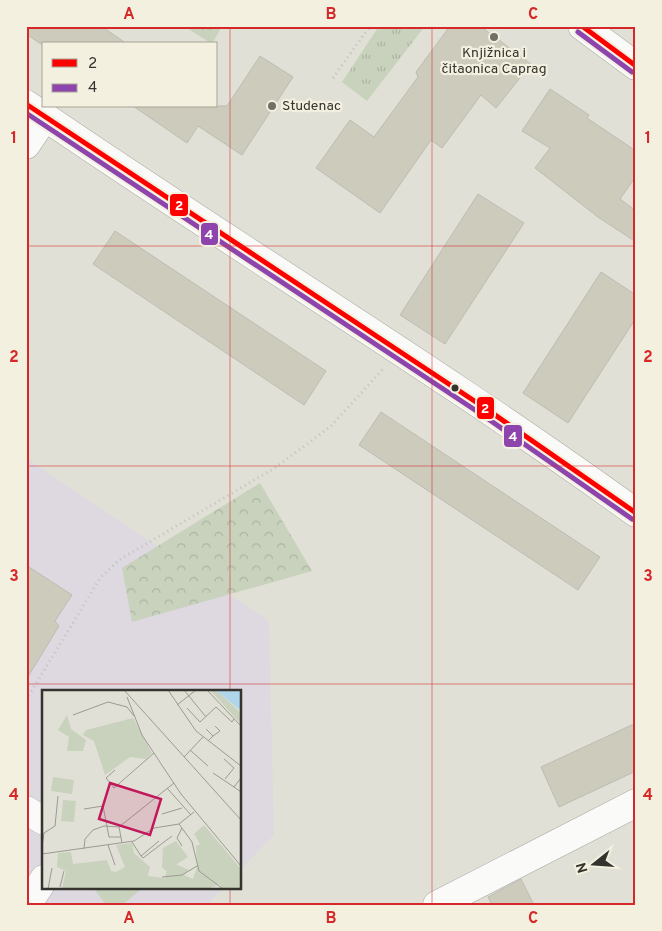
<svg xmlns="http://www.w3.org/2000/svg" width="662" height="931" font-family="Overpass,sans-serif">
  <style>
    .education { fill: #ded9e1 }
    .grass { fill: url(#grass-tufts) }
    .forest { fill: url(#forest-crowns) }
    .pitch { fill: #c8d2bc }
    .building { fill: #cdcbbc; stroke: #bdbcb4 }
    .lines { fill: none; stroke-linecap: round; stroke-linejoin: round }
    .minor-casing { stroke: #afaea7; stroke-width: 29 }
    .path { stroke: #c2c2be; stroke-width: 3; stroke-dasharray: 1 4; stroke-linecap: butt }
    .minor { stroke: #fafaf9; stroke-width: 28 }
    .bus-1-casing { stroke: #f3f0df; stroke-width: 9 }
    .bus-2-casing { stroke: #f3f0df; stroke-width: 9 }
    .bus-1 { stroke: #f00; stroke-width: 5 }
    .bus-2 { stroke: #8e44ad; stroke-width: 5 }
    .grid { fill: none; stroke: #d62828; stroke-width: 1; stroke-opacity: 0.55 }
    .poi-dot { fill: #717068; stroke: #f3f0df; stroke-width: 2 }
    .bus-dot { fill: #34332d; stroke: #f3f0df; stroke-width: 2 }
    .labels { text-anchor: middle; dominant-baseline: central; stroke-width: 4.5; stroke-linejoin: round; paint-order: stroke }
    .poi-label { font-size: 14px; fill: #34332d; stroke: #f3f0df }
    .inset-road { fill: none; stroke: #9c9b92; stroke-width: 1 }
    .view { fill: #c2185b; fill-opacity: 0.15; stroke: #c2185b; stroke-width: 2.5 }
    .inset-edge { fill: none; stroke: #34332d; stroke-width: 2.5 }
    .line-badge { stroke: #f3f0df; stroke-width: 2 }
    .badge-label { font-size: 14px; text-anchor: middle; font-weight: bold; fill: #fff }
    .neatline { fill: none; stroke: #d62828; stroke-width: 2 }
    .grid-label { font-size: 16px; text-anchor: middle; font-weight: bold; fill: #d62828 }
  </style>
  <defs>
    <pattern id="grass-tufts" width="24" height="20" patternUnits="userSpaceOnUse" patternTransform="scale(1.25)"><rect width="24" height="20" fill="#c8d2bc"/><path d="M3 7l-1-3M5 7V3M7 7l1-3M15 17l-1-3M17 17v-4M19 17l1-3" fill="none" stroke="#acb5a2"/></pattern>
    <pattern id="forest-crowns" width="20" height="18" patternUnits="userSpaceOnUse" patternTransform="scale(1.25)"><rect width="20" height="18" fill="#c8d2bc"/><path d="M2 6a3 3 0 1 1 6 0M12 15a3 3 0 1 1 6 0" fill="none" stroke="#acb5a2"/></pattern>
  </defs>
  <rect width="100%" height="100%" fill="#e1e0d6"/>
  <!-- education -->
  <polygon class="education" points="26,458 269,621 274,835 240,870 240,691 44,691 44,887 224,887 207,905 26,905"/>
  <!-- grass -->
  <polygon class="grass" points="379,26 425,26 367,101 342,82"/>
  <!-- forest -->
  <g class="forest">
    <polygon points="184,26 222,26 212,44"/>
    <polygon points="260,483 312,571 132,622 122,568"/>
  </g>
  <!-- pitch -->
  <polygon class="pitch" points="93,887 144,887 122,905 106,905"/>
  <!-- building -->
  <g class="building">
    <polygon points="26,26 101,26 127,44 41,44 26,34"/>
    <polygon points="450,26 480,26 531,64 496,108 481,95 442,148 431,140 380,213 316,168 350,120 374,137 418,77 416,72"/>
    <polygon points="260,56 293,77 242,155 198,126 187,143 133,106 227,106"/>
    <polygon points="550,89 589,115 587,118 636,151 636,176 620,199 636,211 636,242 598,217 535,168 550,148 522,131"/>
    <polygon points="478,194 524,223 445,344 400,315"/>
    <polygon points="115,231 326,371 304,405 93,264"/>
    <polygon points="601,272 636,295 636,318 568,423 523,393"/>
    <polygon points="381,412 600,557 578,590 359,445"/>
    <polygon points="26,565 72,595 55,621 59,626 26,680"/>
    <polygon points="636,723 636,771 559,807 541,767"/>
    <polygon points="521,879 534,905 492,905 488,897"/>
  </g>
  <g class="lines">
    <!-- minor casing -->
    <g class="minor-casing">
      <g id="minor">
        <polyline points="582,26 636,66"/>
        <path d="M26,104c202,139 411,265 610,409"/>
        <polyline points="26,145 45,117"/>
        <polyline points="26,810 44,821"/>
        <polyline points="27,905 44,879"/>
        <polyline points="437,905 636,803"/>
      </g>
    </g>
    <!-- path -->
    <g class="path">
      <polyline points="333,78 370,26"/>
      <polyline points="26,700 101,577 119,560 273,469 310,442 331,426 383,369"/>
    </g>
    <!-- minor -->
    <use href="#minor" class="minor"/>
    <!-- bus-1 casing -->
    <g class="bus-1-casing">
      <g id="bus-1">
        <polyline points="582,26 636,66"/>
        <polyline points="26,104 485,408 636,513"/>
      </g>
    </g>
    <!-- bus-2 casing -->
    <g class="bus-2-casing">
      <g id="bus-2">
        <polyline points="578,32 632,72"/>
        <polyline points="26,113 481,414 632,519"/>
      </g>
    </g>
    <!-- bus-1 -->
    <use href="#bus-1" class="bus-1"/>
    <!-- bus-2 -->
    <use href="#bus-2" class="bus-2"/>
  </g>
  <!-- grid -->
  <path class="grid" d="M230,26v665M432,26v879M26,246h610M26,466h610M26,684h610M230,887v18"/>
  <!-- markers -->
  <g class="poi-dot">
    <circle cx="494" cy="37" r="5"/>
    <circle cx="272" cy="106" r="5"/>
  </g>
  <circle class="bus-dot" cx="455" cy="388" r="4.5"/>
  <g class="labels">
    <!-- poi labels -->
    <g class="poi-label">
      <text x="494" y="53">Knjižnica i<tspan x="494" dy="16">čitaonica Caprag</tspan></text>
      <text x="282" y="106" text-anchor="start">Studenac</text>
    </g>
  </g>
  <!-- overview -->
  <g transform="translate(42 690)">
    <rect width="199" height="199" fill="#e1e0d6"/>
    <path d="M168,0h6l25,23v11zM25,25l4,14 15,11 -3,11h-16l2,-14 -11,-7zM91,28l19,35 -6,6 -16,-2 -25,18 -11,-34 -11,-6 3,-5zM162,135l37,44v20h-20l-1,-5 -13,5h-149l4,-1 4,-17 -9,-4 1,-14 13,-1 2,12 34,-4 4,11 5,1 9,-5 -9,-22 16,-2 2,10 16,14 -2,9 17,2 1,-6 9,-8 14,6 -5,5 9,4 4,-12 -1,-21 4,-2 -6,-10z" fill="#c8d2bc"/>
    <path d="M11,87l21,3 -2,14 -21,-3zM21,110l13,1 -2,21 -13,-1zM134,151l12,16 -22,14 -4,-4 1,-19z" fill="#c8d2bc"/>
    <path d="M174,0h25v21l-6,-5z" fill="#b0d6ec"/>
    <path class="inset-road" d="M82,0l117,130M126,0l28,41 45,35M142,0l22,27M165,0l34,36M85,7l15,38 39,59 60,72M135,15l19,-15M145,18l13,14 16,-15 16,15 2,-3M31,25l35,-13 19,5 7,9M164,39l7,7 -5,5M171,46l7,-5 -5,-5M148,60l18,16M142,67l19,-20M182,69l10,9 -9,11M73,80l-9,8 8,10 40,-35M171,83l21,14M199,88l-7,9 7,5M125,98l24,27M42,119l19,-3 6,31h12M120,124l20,-6M137,134l13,18 7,29 24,18M77,137l3,16M140,138l-5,10 5,8M90,152l9,14M66,155l7,20M0,157l2,-14 11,-7 3,-30M42,159l1,-10 8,-9 11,-4 15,1 55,-44M0,164l92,-13 20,-13 25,-4 15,-12M99,166l2,2 29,-22M99,166l18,-15M120,187l20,-2 15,-9M18,197l4,-16M6,199l4,-21"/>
    <path class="view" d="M68,93l51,16 -11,36 -51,-16z"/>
    <rect width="199" height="199" class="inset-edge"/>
  </g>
  <g class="line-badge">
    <rect x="169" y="193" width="20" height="24" rx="5" fill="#f00"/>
    <rect x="200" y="222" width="19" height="24" rx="5" fill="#8e44ad"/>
    <rect x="476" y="396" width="19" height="24" rx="5" fill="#f00"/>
    <rect x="503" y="424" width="20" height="24" rx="5" fill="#8e44ad"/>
  </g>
  <g class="badge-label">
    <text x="179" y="210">2</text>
    <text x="209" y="239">4</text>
    <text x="485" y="413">2</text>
    <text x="513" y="441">4</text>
  </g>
  <!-- border -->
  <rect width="662" height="931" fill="none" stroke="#f3f0df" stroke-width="55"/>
  <!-- legend -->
  <rect x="42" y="42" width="175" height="65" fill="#f3f0df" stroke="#a7a498"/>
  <rect x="52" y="59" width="25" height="8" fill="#ff0000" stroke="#a7a498"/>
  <text x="88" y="68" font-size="15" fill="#34332d">2</text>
  <rect x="52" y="84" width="25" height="8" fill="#8e44ad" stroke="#a7a498"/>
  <text x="88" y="92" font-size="15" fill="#34332d">4</text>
  <!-- north arrow -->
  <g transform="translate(594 864) rotate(253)" stroke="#f3f0df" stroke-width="4" paint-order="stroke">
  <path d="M0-4L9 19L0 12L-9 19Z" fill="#34332d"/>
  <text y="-8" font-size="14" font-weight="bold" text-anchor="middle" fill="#34332d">N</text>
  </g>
  <rect x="28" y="28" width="606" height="876" class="neatline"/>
  <g class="grid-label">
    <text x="129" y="19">A</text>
    <text x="331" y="19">B</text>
    <text x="533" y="19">C</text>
    <text x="14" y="143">1</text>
    <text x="648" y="143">1</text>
    <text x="14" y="362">2</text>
    <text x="648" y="362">2</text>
    <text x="14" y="581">3</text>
    <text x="648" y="581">3</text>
    <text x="14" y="800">4</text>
    <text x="648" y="800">4</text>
    <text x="129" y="923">A</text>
    <text x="331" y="923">B</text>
    <text x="533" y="923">C</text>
  </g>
</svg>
